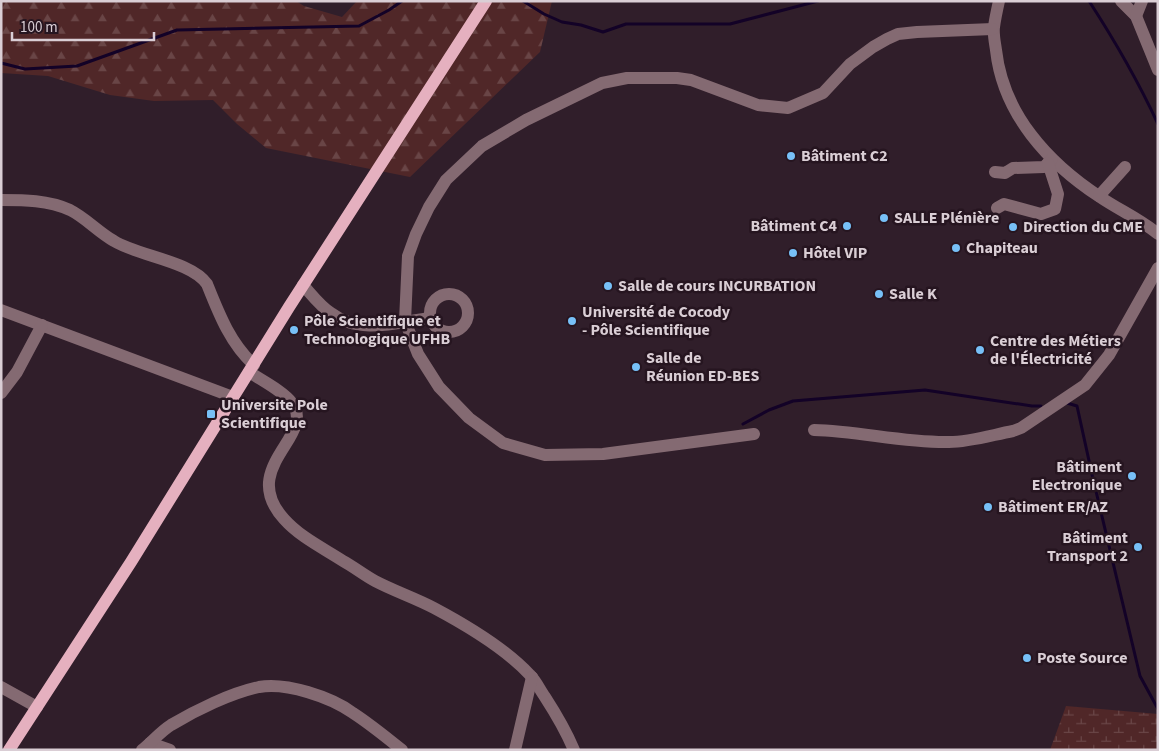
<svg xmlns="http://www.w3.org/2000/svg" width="1159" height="751" font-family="'Source Sans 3',sans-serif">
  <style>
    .forest { fill: url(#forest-firs) }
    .wetland { fill: url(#wetland-marsh) }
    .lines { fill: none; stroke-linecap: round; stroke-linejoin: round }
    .stream { stroke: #130227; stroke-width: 3 }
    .minor { stroke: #846a72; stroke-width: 12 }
    .major { stroke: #e5b0bf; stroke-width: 12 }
    .poi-dot { fill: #77c0f7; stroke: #261520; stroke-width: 2 }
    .labels { text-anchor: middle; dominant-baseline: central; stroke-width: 5; stroke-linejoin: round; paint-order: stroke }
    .poi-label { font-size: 16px; font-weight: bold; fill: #daced5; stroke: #261520; text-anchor: start }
  </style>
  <defs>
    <pattern id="forest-firs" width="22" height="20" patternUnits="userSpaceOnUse" patternTransform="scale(1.25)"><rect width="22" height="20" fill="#502728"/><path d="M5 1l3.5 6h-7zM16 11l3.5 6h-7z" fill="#694546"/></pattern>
    <pattern id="wetland-marsh" width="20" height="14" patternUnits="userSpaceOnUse" patternTransform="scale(1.25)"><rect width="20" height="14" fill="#502728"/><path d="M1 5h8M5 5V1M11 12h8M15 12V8" fill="none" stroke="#694546"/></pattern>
  </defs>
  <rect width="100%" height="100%" fill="#301e2a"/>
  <!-- forest -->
  <polygon class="forest" points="1,1 296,1 304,6 342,17 357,1 552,1 540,52 410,177 266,148 237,124 213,100 154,101 110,95 48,76 1,73"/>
  <!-- wetland -->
  <polygon class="wetland" points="1066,706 1158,714 1158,750 1050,750"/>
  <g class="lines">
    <!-- stream -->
    <g class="stream">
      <polyline points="523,1 544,14 562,22 581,25 603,32 626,24 730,24 818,1"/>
      <path d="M1089,1c26,40 49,80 69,123"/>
      <polyline points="1,63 25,69 77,66 177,30 359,26 389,10 402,1"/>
      <polyline points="1067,403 1077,406 1093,479"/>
      <polyline points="743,424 769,410 793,401 925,390 1032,406 1041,406"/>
      <polyline points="1095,487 1140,676 1158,709"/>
    </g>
    <!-- minor -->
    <g class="minor">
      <path d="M999,1c-2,9 -4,18 -5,26 -1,7 1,16 2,23 7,64 52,113 104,147 19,13 40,22 58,37"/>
      <polyline points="1121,1 1136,16 1158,70"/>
      <polyline points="1136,16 1142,1"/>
      <polyline points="995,172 1005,173 1013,168 1044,167 1052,159"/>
      <polyline points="1099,196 1125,167"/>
      <path d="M1,200c23,0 47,0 69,10 16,8 28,22 44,31 24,15 77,20 93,43 12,30 23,59 47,81"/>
      <polyline points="997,208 1004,204 1041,214 1055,209 1058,194 1048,163"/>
      <path d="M303,285c9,10 17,21 28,28 28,22 67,9 99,5"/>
      <circle cx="449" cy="313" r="19"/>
      <polyline points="1,310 233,397"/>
      <path d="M249,372c12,8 34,19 43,31 25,33 -55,64 -8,116 16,18 39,29 59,42 11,6 21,14 32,20 19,10 40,17 59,27 32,17 71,40 96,67 6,6 10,15 15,22 11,17 21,34 29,53"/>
      <polyline points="1,393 17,372 42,325"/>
      <path d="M814,430c45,1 90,13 135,12 21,0 43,-7 64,-11l8,-3 64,-43 24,-30 49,-87"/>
      <polyline points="754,434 603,454 545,455 503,443 469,418 439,387 418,354 405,321 408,256 416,234 429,207 446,180 482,146 526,120 602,83 627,78 677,78 691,80 758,105 788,108 823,93 850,64 873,47 887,39 898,34 917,32 993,29"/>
      <polyline points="1,687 37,707"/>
      <polyline points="150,743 170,750"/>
      <path d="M142,750c10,-8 18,-18 29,-25 25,-15 60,-32 88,-38 27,-5 72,10 94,26 17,11 33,24 49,37"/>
      <polyline points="515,750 532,677"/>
    </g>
    <!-- major -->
    <polyline class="major" points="9,750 131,562 289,307 486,1"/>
  </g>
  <!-- markers -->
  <g class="poi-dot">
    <circle cx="791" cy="156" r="5"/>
    <circle cx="884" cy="218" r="5"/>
    <circle cx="847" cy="226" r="5"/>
    <circle cx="1013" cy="227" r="5"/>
    <circle cx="956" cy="248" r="5"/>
    <circle cx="793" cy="253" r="5"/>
    <circle cx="608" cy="286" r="5"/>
    <circle cx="879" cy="294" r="5"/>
    <circle cx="572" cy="321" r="5"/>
    <circle cx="294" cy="330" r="5"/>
    <circle cx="980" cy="350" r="5"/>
    <circle cx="636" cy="367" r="5"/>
    <rect x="206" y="409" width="10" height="10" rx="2.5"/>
    <circle cx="1132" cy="476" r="5"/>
    <circle cx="988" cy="507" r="5"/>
    <circle cx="1138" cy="547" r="5"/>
    <circle cx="1027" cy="658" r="5"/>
  </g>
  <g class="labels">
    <!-- poi labels -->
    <g class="poi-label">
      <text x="801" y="156">Bâtiment C2</text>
      <text x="894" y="218">SALLE Plénière</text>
      <text x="837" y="226" text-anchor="end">Bâtiment C4</text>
      <text x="1023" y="227">Direction du CME</text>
      <text x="966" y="248">Chapiteau</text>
      <text x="803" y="253">Hôtel VIP</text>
      <text x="618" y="286">Salle de cours INCURBATION</text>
      <text x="889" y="294">Salle K</text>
      <text x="582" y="312">Université de Cocody<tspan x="582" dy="18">- Pôle Scientifique</tspan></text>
      <text x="304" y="321">Pôle Scientifique et<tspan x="304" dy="18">Technologique UFHB</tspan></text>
      <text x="990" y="341">Centre des Métiers<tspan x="990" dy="18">de l'Électricité</tspan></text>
      <text x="646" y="358">Salle de<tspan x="646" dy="18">Réunion ED-BES</tspan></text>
      <text x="221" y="405">Universite Pole<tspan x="221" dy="18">Scientifique</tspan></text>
      <text x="1122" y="467" text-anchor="end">Bâtiment<tspan x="1122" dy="18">Electronique</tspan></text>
      <text x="998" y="507">Bâtiment ER/AZ</text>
      <text x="1128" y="538" text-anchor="end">Bâtiment<tspan x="1128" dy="18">Transport 2</tspan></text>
      <text x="1037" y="658">Poste Source</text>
    </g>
  </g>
  <!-- border -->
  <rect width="1159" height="751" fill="none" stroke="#daced5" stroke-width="5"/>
  <!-- scale -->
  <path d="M12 32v8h142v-8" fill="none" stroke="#daced5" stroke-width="2.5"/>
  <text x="20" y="32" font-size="15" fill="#daced5" stroke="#261520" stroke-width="4" paint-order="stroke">100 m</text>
</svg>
